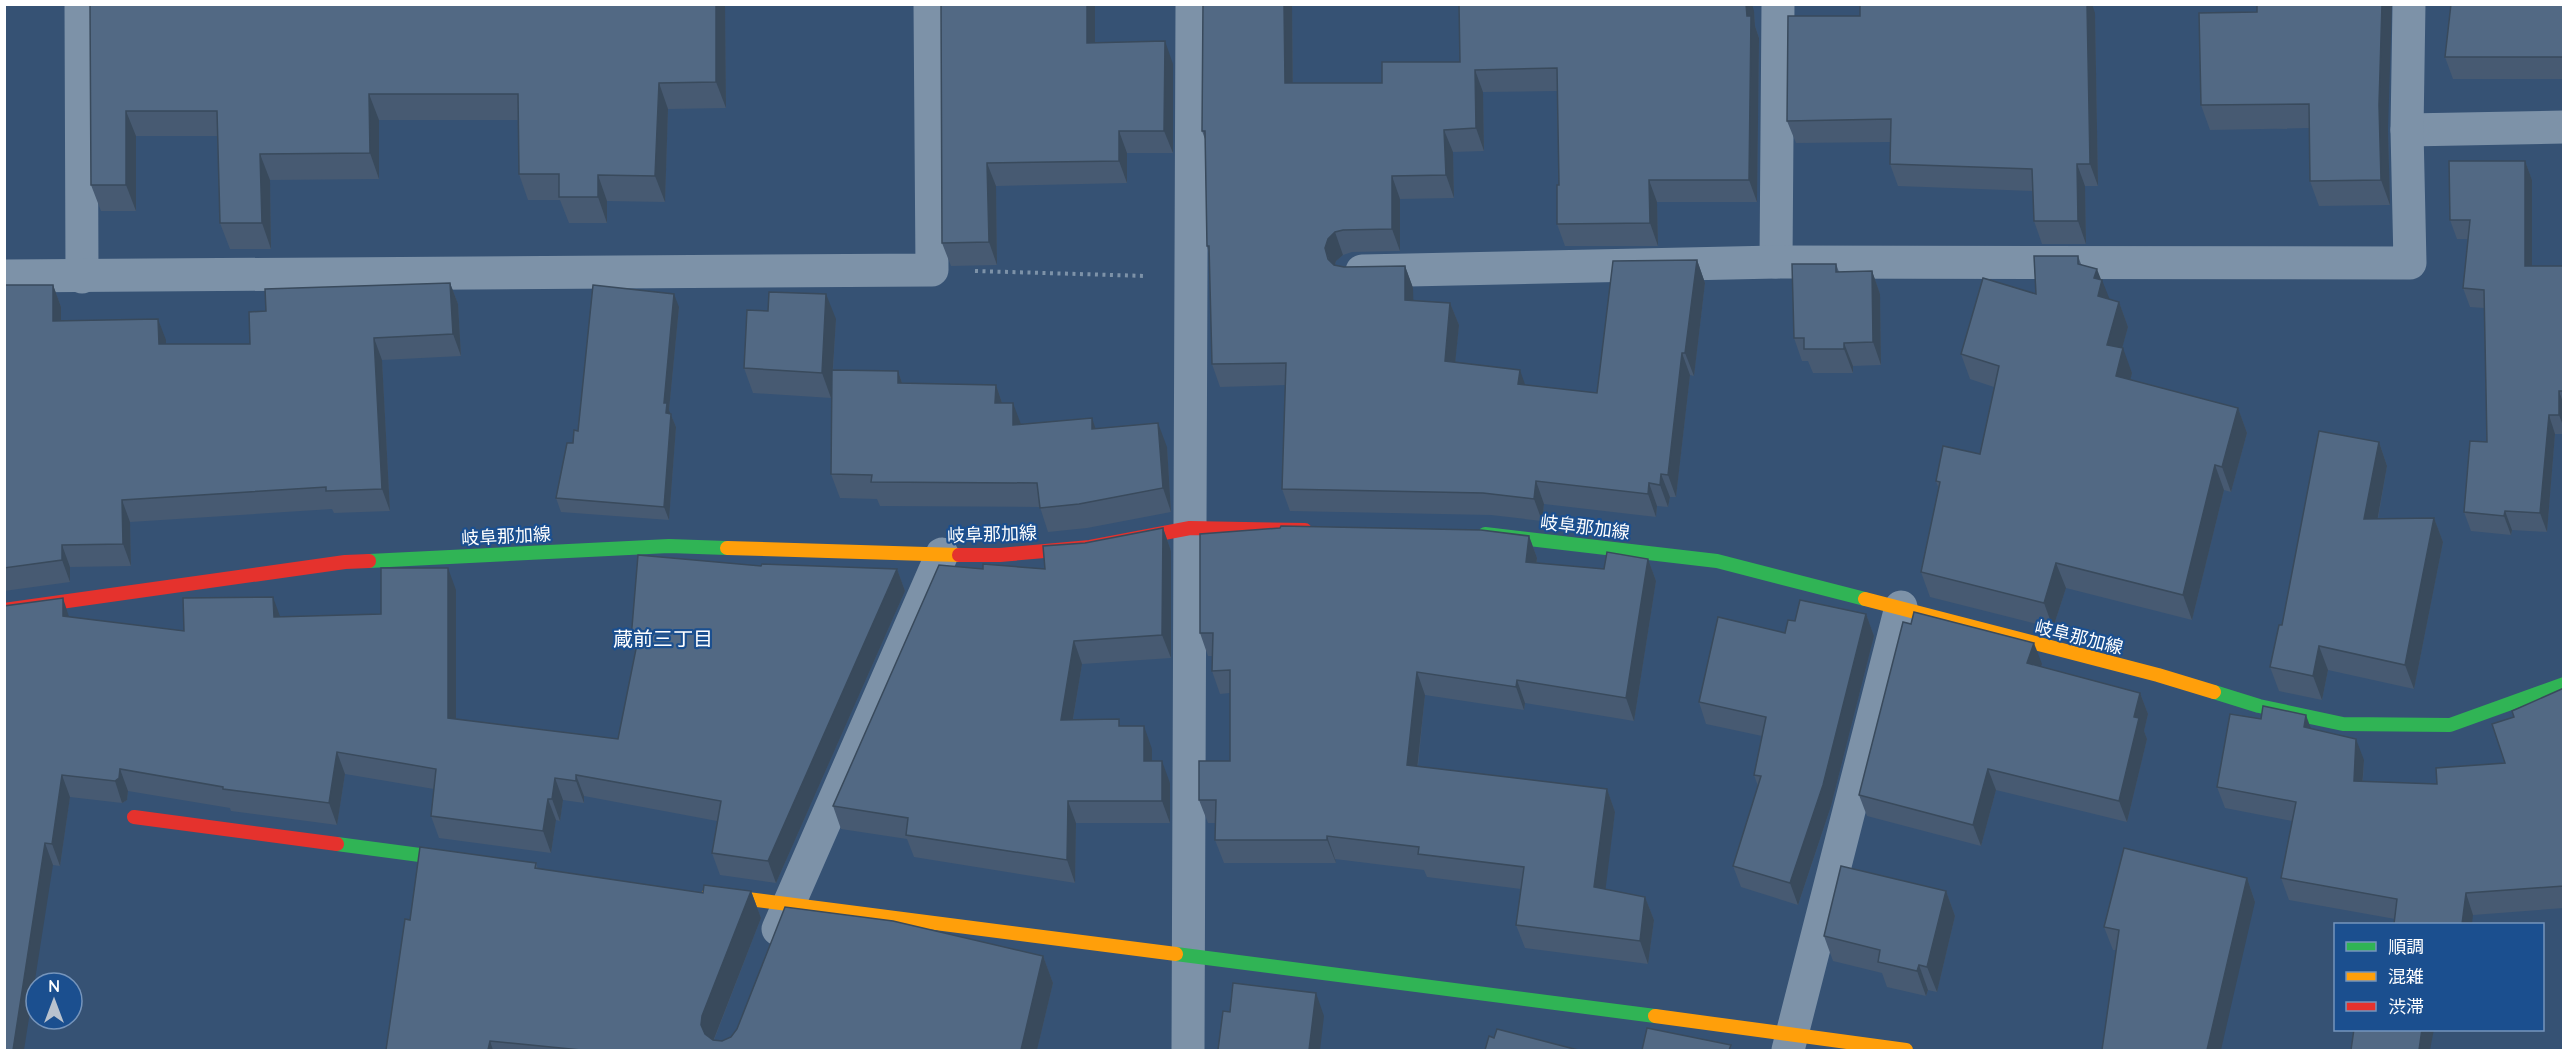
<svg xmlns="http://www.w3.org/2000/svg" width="2568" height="1055" font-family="Quicksand,'Noto Sans JP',sans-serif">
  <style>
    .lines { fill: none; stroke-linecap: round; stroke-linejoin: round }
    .path { stroke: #7d92a8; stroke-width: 4; stroke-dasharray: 3 4.5; stroke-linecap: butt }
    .street { stroke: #7d92a8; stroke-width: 33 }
    .fast { stroke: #30b455; stroke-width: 14 }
    .slow { stroke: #ff9f0a; stroke-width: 14 }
    .jam { stroke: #e5322d; stroke-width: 14 }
    .wall { fill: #475a72 }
    .shaded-wall { fill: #394a5c }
    .building { fill: #526984; stroke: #394a5c; stroke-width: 1.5 }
    .labels { text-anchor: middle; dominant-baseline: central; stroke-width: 4.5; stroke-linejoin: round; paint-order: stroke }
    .street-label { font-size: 18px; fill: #fff; stroke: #1b4f8f }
    .neighbourhood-label { font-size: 20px; fill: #fff; stroke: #1b4f8f }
  </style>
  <rect width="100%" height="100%" fill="#365274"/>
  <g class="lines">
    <!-- path -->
    <polyline class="path" points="975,271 1147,276"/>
    <!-- street -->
    <g class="street">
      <polyline points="81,4 82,277"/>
      <polyline points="2407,130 2564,127"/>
      <polyline points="1776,262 1778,4"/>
      <polyline points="1362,271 1776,262 2410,263 2407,130 2409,4"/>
      <polyline points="4,276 932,270 930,4"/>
      <polyline points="778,929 942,554"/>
      <polyline points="1188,1050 1192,4"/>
      <polyline points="1788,1050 1901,607"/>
    </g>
    <!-- fast -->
    <g class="fast">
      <polyline points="1485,534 1717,561 1865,599"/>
      <polyline points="369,561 669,546 727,548"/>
      <polyline points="2214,692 2259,706 2343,724 2450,725 2564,684"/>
      <polyline points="337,844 465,861"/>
      <polyline points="1176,954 1655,1016"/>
    </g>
    <!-- slow -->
    <g class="slow">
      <polyline points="727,548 959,555"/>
      <polyline points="1865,599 2158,675 2214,692"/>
      <polyline points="709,894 1176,954"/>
      <polyline points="1655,1016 1906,1050"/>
    </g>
    <!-- jam -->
    <g class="jam">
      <polyline points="959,555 1000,555 1090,547 1190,528 1305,530"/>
      <polyline points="4,610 345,562 369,561"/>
      <polyline points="134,817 337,844"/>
    </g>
  </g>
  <!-- wall -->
  <g class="wall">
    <polygon points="90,4 725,4 726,108 668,109 665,202 607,201 607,223 569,223 560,200 528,200 519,174 519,120 379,120 379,179 270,180 271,249 230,249 220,223 218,136 136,136 136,211 101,211 91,185"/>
    <polygon points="941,4 1095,4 1095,43 1173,64 1173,153 1127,153 1127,183 996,186 997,265 951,266 942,243"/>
    <polygon points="1203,4 1292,4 1293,83 1382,83 1460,62 1754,11 1755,26 1759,38 1757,202 1657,202 1658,246 1565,246 1557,224 1559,185 1557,91 1483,92 1484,151 1453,152 1454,198 1400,199 1400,251 1352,252 1343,255 1336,261 1335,265 1344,267 1405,266 1413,288 1413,300 1450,303 1459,325 1455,362 1525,385 1597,393 1697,260 1705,283 1694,376 1690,375 1676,497 1670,497 1668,507 1657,506 1656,517 1544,504 1542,521 1491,515 1290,511 1282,489 1286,385 1220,387 1212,364 1209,254 1207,246 1205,139 1202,131"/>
    <polygon points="2564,4 2564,79 2453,79 2445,57"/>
    <polygon points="2095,13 2098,186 2085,186 2086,244 2042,244 2034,221 2033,191 1898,186 1890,164 1890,142 1796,143 1787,121"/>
    <polygon points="2199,13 2388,130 2390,205 2319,206 2310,181 2310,128 2210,130 2201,105"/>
    <polygon points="2525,161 2532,180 2532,266 2564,266 2564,434 2555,434 2547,532 2512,530 2511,535 2471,531 2464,512 2487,442 2484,308 2470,307 2463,288 2468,239 2457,239 2450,220"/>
    <polygon points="2078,256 2081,264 2101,280 2109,299 2119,302 2128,327 2122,348 2132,373 2130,380 2238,408 2247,433 2231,492 2224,490 2192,620 2066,588 2053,628 1930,597 1921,572 1939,489 1936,481 1980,454 1994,387 1970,379 1961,354 2036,294"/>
    <polygon points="1836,264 1839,272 1872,271 1880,294 1881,365 1853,366 1853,373 1813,373 1808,361 1802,361 1794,338"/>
    <polygon points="450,283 458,304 461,356 382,360 390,511 334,513 332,509 130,522 131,566 70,567 70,582 4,591 4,285 53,285 61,307 61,321 166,340 166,344 250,344 266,311"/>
    <polygon points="679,307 669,410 676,427 669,520 561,512 556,498 573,443 578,431"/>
    <polygon points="836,319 833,370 898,371 902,383 996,385 1002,403 1021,424 1092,418 1095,429 1167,447 1171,512 1087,528 1048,532 1040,507 880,506 877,499 840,498 831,474 832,387 831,398 753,393 744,368"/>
    <polygon points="2379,442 2387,466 2378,519 2434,518 2443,542 2414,689 2328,670 2322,700 2279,691 2270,667 2282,625"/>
    <polygon points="1163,528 1171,551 1171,658 1082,664 1073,720 1121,726 1152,749 1152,761 1170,783 1170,823 1076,823 1075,883 914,857 907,839 841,829 833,806 983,569 1045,569 1085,543"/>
    <polygon points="1529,536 1537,558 1537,563 1604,569 1648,559 1656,581 1634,721 1525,703 1524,710 1425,695 1418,766 1607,789 1615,812 1605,889 1645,897 1654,920 1648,964 1525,948 1516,925 1521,889 1427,877 1424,870 1335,859 1336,863 1224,863 1215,840 1215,823 1208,823 1199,800 1230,761 1230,693 1220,694 1212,671 1212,656 1208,656 1200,633"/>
    <polygon points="761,566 897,569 905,591 776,883 720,875 712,853 717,821 584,796 584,803 563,800 560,821 556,820 551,853 439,838 431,816 434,789 345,774 337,825 231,811 230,808 128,791 127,800 122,803 70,797 60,866 53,865 4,1050 69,617 184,631 281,617 381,614 456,590 456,719 618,739 635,651 631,639"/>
    <polygon points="1866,614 1874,636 1831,806 1798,905 1741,887 1733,866 1758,786 1754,775 1762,736 1706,724 1699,702 1785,633 1795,621"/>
    <polygon points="2042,664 2041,667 2140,693 2148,714 2144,731 2147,739 2127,822 1996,790 1981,846 1867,816 1859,795"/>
    <polygon points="2564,688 2564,908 2473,915 2395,919 2289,900 2281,878 2292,821 2225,808 2217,787 2311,729 2364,760 2363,781 2437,784 2505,763 2514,717"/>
    <polygon points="536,863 538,869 703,893 751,891 761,918 714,1040 722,1041 1043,956 1053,983 1037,1050 386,1050 410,920"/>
    <polygon points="2247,878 2255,902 2116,950 2113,950 2104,927"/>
    <polygon points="1946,891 1955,916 1937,992 1928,990 1926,996 1887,987 1882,973 1833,961 1824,936"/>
  </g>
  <!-- shaded-wall -->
  <g class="shaded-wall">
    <polygon points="716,4 725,4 726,108 716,82"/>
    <polygon points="1087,4 1095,4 1095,65 1087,43"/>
    <polygon points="1284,4 1292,4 1293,106 1285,83"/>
    <polygon points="1746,4 1752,4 1754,11 1755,26 1759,38 1757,202 1749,180"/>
    <polygon points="2087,4 2092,4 2095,13 2098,186 2090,164"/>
    <polygon points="2382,4 2392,4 2388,130 2390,205 2381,180 2379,105"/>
    <polygon points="1165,41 1173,64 1173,153 1164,131"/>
    <polygon points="1475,70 1483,92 1484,151 1476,128"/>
    <polygon points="659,83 668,109 665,202 655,176"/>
    <polygon points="369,94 379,120 379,179 370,153"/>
    <polygon points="126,111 136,136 136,211 126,185"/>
    <polygon points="1444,130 1453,152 1454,198 1446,175"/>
    <polygon points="1119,131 1127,153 1127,183 1119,161"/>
    <polygon points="260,154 270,180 271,249 262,223"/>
    <polygon points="2525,161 2532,180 2532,285 2525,266"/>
    <polygon points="987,163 996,186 997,265 989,242"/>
    <polygon points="2077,164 2085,186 2086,244 2078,221"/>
    <polygon points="598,175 607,201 607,223 598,197"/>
    <polygon points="1392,176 1400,199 1400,251 1392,229"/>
    <polygon points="1649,180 1657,202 1658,246 1650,223"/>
    <polygon points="1335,232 1343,255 1336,261 1333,271 1325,248 1328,239"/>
    <polygon points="1697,260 1705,283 1694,376 1685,353"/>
    <polygon points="1405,266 1413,288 1414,322 1405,300"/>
    <polygon points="2097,269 2102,282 2102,280 2112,305 2098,296 2094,278"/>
    <polygon points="1872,271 1880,294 1881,365 1873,342"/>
    <polygon points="450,283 458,304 461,356 453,334"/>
    <polygon points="53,285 61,307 61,343 53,321"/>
    <polygon points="674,294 679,307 669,410 676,427 669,520 664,507 666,413 664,403"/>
    <polygon points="826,294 836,319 831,398 822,373"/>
    <polygon points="2119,302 2128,327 2116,370 2107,345"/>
    <polygon points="1450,303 1459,325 1453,384 1445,361"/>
    <polygon points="158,319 166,340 166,366 159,344"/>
    <polygon points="374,338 382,360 390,511 382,489"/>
    <polygon points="1844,343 1853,366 1853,373 1844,349"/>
    <polygon points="2123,348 2132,373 2125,401 2116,376"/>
    <polygon points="1682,353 1690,375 1676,497 1668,475"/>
    <polygon points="1520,370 1528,393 1518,384"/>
    <polygon points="898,371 906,395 898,383"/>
    <polygon points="996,385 1004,409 995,403"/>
    <polygon points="2559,391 2564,405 2564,428 2559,415"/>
    <polygon points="1013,403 1022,427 1013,425"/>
    <polygon points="2238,408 2247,433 2231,492 2222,467"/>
    <polygon points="2549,415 2555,434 2547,532 2540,513"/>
    <polygon points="1092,418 1100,442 1092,429"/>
    <polygon points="1158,423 1167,447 1171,512 1163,488"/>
    <polygon points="2379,442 2387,466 2373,544 2364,519"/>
    <polygon points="2215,465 2224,490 2192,620 2183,595"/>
    <polygon points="1661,474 1670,497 1668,507 1660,485"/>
    <polygon points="1536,481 1544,504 1542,521 1534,499"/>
    <polygon points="1649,483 1657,506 1656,517 1648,494"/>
    <polygon points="122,500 130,522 131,566 123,544"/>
    <polygon points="2505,511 2512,530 2511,535 2504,516"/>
    <polygon points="2434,518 2443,542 2414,689 2405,665"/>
    <polygon points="1163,528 1171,551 1171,658 1162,635"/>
    <polygon points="1529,536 1537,558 1534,585 1526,562"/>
    <polygon points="62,545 70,567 70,582 62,560"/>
    <polygon points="1648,559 1656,581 1634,721 1626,698"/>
    <polygon points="2056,563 2066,588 2053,628 2044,603"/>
    <polygon points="448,568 456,590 456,740 448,718"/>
    <polygon points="897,569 905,591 776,883 768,861"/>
    <polygon points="273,597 281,619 274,617"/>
    <polygon points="63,598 70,620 63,616"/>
    <polygon points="1866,614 1874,636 1831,806 1798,905 1790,883"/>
    <polygon points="1074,641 1082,664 1069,743 1061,720"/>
    <polygon points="2034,643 2042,664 2035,684 2027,663"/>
    <polygon points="2319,646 2328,670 2322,700 2313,676"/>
    <polygon points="1417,672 1425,695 1415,788 1407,765"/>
    <polygon points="1517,680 1525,703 1524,710 1516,687"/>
    <polygon points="2140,693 2148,714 2144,731 2147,739 2127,822 2119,801 2134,717"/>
    <polygon points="2306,715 2314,737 2304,727"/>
    <polygon points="1144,726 1152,749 1152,783 1144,761"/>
    <polygon points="2356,739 2364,760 2361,802 2354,781"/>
    <polygon points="337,752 345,774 337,825 329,803"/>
    <polygon points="1162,761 1170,783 1170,823 1162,801"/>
    <polygon points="120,769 128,791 127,800 122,803 115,781"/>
    <polygon points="1988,769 1996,790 1981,846 1973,825"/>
    <polygon points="62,775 70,797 60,866 52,844"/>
    <polygon points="576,775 584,796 584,803 576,781"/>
    <polygon points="555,778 563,800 560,821 552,799"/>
    <polygon points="1607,789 1615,812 1603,910 1594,887"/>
    <polygon points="548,799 556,820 551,853 543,831"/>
    <polygon points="1068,801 1076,823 1075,883 1067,860"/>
    <polygon points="1327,836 1335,859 1336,863 1327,840"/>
    <polygon points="45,843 53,865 24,1050 13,1050"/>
    <polygon points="2247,878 2255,902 2221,1050 2207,1050"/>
    <polygon points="751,891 761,918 712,1044 712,1050 701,1025 702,1016"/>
    <polygon points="1946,891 1955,916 1937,992 1927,967"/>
    <polygon points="2466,893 2473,915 2472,924 2462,924"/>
    <polygon points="1645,897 1654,920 1648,964 1640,941"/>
    <polygon points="1043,956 1053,983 1037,1050 1021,1050"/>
    <polygon points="1919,965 1928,990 1926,996 1917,971"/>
    <polygon points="1316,993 1324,1016 1320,1050 1309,1050"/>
    <polygon points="2422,1029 2434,1029 2430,1050 2419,1050"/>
    <polygon points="490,1041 493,1050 488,1050"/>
  </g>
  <!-- building -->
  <g class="building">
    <polygon points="90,4 716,4 716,82 659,83 655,176 598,175 598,197 559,197 559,174 519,174 518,94 369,94 370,153 260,154 262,223 220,223 217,111 126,111 126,185 91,185"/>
    <polygon points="941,4 1087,4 1087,43 1165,41 1164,131 1119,131 1119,161 987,163 989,242 942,243"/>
    <polygon points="1203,4 1284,4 1285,83 1382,83 1382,62 1460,62 1459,4 1746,4 1747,16 1751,16 1749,180 1649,180 1650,223 1557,224 1557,185 1559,185 1557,68 1475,70 1476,128 1444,130 1446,175 1392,176 1392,229 1343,230 1335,232 1328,239 1325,248 1328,259 1334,265 1344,267 1405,266 1405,300 1450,303 1445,361 1520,370 1518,384 1597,393 1613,261 1697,260 1685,353 1682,353 1668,475 1661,474 1660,485 1649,483 1648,494 1536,481 1534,499 1483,493 1282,489 1286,363 1212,364 1209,246 1207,246 1205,131 1202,131"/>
    <polygon points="1860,4 2087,4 2090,164 2077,164 2078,221 2034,221 2032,169 1890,164 1891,119 1787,121 1788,16 1860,16"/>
    <polygon points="2257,4 2382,4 2379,105 2381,180 2310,181 2309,104 2201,105 2199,13 2257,12"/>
    <polygon points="2451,4 2564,4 2564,57 2445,57"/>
    <polygon points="2449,161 2525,161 2525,266 2564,266 2564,391 2559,391 2559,415 2549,415 2540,513 2505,511 2504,516 2464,512 2470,441 2487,442 2484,290 2463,288 2470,220 2450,220"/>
    <polygon points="2034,256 2078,256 2078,264 2097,269 2094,278 2102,280 2098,296 2119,302 2107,345 2123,348 2116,376 2238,408 2222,467 2215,465 2183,595 2056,563 2044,603 1921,572 1940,482 1936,481 1943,446 1980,454 1999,366 1961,354 1983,278 2036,294"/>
    <polygon points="1792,264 1836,264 1836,272 1872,271 1873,342 1844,343 1844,349 1804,349 1804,338 1794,338"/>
    <polygon points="450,283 453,334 374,338 382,489 326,491 326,487 122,500 123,544 62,545 62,560 4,568 4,285 53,285 53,321 158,319 159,344 250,344 249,312 266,311 265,289"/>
    <polygon points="593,285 674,294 664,403 667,403 666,413 671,414 664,507 556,498 567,443 573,443 574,430 578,431"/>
    <polygon points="769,292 826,294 822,373 744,368 747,310 768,311"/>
    <polygon points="832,370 898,371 898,383 996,385 995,403 1013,403 1013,425 1092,418 1092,429 1158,423 1163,488 1079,504 1040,508 1037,483 871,482 872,475 831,474"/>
    <polygon points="2319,431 2379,442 2364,519 2434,518 2405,665 2319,646 2313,676 2270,667 2279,625 2282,625"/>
    <polygon points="1281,526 1481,530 1529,536 1526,562 1604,569 1607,552 1648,559 1626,698 1517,680 1516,687 1417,672 1407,765 1607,789 1594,887 1645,897 1640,941 1516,925 1524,867 1418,854 1419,847 1327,836 1327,840 1215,840 1216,800 1199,800 1199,761 1230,761 1230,670 1212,671 1213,633 1200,633 1200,534 1280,528"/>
    <polygon points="1163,528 1162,635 1074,641 1061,720 1119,719 1119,726 1144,726 1144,761 1162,761 1162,801 1068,801 1067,860 906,835 908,818 833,806 939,565 983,569 983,564 1045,569 1043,546 1085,543"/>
    <polygon points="638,555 761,566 762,564 897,569 768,861 712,853 721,801 576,775 576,781 555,778 552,799 548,799 543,831 431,816 436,769 337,752 329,803 223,789 223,787 120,769 119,778 115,781 62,775 52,844 45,843 13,1050 4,1050 4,606 63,598 63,616 184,631 183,598 273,597 274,617 381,614 381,568 448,568 448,718 618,739 638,639 631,639"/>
    <polygon points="1800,600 1866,614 1823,785 1790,883 1733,866 1761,776 1754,775 1766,717 1699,702 1718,617 1785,633 1788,620 1795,621"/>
    <polygon points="1914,612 2034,643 2027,663 2140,693 2134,717 2139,718 2119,801 1988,769 1973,825 1859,795 1903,622 1911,624"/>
    <polygon points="2564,688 2564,886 2466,893 2462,924 2394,924 2397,899 2281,878 2296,802 2217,787 2230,714 2261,719 2263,706 2306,715 2304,727 2356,739 2354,781 2437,784 2436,768 2505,763 2492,724 2514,717 2512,711"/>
    <polygon points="420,847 536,863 535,868 703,893 704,885 751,891 702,1016 701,1025 705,1034 713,1040 722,1041 731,1037 737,1029 785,907 893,921 1043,956 1021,1050 581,1050 490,1041 488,1050 386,1050 405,919 410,920"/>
    <polygon points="2124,848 2247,878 2207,1050 2102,1050 2119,930 2104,927"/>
    <polygon points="1841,866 1946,891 1927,967 1919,965 1917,971 1878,962 1880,950 1824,936"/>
    <polygon points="1233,983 1316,993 1309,1050 1218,1050 1223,1011 1230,1012"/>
    <polygon points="1647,1028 1731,1045 1729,1050 1642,1050"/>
    <polygon points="1497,1029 1578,1050 1485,1050 1489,1036 1494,1038"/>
    <polygon points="2354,1029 2422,1029 2419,1050 2351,1050"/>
  </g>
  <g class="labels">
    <!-- street labels -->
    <g class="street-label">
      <text transform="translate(1585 527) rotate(7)">岐阜那加線</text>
      <text transform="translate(992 534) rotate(-2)">岐阜那加線</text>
      <text transform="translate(506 536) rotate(-3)">岐阜那加線</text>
      <text transform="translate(2079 637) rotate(14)">岐阜那加線</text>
    </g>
    <!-- neighbourhood labels -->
    <g class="neighbourhood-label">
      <text x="663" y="638">蔵前三丁目</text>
    </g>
  </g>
  <!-- border -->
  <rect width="2568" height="1055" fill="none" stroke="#ffffff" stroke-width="12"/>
  <!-- legend -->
  <rect x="2334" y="923" width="210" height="108" fill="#1b4f8f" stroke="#7695bc" stroke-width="1.5"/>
  <rect x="2346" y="942" width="30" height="9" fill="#30b455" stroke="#7695bc" stroke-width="1.5"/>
  <text x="2388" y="953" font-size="18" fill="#ffffff">順調</text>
  <rect x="2346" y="972" width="30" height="9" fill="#ff9f0a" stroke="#7695bc" stroke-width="1.5"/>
  <text x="2388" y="983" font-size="18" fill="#ffffff">混雑</text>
  <rect x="2346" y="1002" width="30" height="9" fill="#e5322d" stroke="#7695bc" stroke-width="1.5"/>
  <text x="2388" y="1013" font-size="18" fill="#ffffff">渋滞</text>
  <!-- north arrow -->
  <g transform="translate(54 1001)"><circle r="28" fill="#1b4f8f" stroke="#7695bc" stroke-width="1.5"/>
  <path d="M0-4.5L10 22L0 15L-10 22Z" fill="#b9c2ce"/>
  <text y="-9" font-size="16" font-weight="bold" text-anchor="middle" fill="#ffffff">N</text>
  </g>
</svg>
